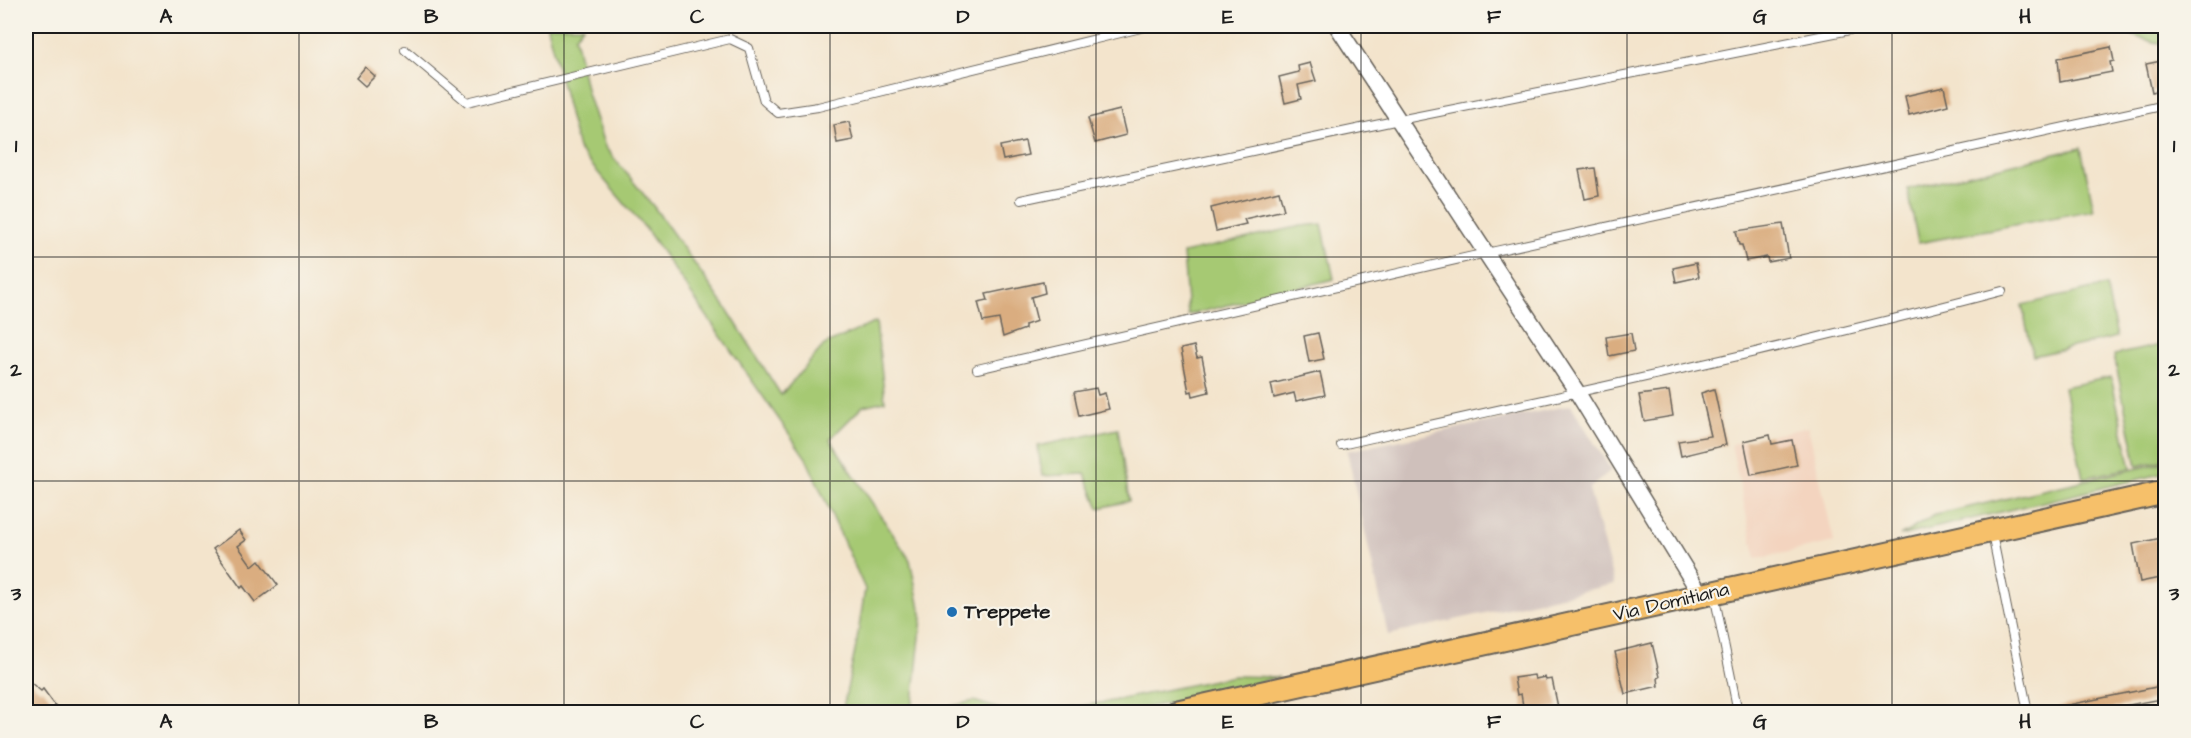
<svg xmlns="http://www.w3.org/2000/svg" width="2191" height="738" font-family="'Architects Daughter',sans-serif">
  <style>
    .built { fill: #f3d4bf }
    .industrial { fill: #cfc0bb }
    .green { fill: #a6c973; stroke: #617248; stroke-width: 1.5 }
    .building { fill: #daad80 }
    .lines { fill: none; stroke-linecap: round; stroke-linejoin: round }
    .lane-casing { stroke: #67625a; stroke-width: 10 }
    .street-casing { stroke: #67625a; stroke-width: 18 }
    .primary-casing { stroke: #67625a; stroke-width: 26 }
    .lane { stroke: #fff; stroke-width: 8 }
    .street { stroke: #fff; stroke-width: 15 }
    .primary { stroke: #f6c06b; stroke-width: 22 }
    .grid { fill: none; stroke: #1c1c1c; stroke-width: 1.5; stroke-opacity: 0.55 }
    .poi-dot { fill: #1f6fb2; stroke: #f7f3e8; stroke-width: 2 }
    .labels { text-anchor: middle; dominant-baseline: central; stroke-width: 4.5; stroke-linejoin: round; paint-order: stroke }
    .street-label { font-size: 20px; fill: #1c1c1c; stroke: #f7f3e8 }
    .poi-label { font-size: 20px; font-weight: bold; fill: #1c1c1c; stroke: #f7f3e8; text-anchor: start }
    .neatline { fill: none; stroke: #1c1c1c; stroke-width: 2 }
    .grid-label { font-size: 20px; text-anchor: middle; font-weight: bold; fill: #1c1c1c }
  </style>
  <rect width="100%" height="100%" fill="#f7f3e8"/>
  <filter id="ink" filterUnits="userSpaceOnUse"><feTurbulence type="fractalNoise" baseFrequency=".0167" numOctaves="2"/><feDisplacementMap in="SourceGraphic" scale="12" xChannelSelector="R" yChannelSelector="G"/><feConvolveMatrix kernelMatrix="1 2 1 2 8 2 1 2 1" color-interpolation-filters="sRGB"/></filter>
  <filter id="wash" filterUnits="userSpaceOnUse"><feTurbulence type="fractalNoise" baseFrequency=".008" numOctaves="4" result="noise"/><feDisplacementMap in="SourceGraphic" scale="24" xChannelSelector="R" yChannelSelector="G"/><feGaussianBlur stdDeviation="1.35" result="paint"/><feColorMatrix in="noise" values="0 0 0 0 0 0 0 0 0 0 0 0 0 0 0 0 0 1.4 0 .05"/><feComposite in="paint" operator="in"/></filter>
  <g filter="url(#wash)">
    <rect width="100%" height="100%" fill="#f3e4cc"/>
    <!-- built -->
    <polygon class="built" points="1808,427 1834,542 1756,559 1731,444"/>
    <!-- industrial -->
    <polygon class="industrial" points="1571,405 1611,470 1589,489 1614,584 1388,635 1347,451"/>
    <!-- green -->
    <g class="green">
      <polygon points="548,26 583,26 575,37 587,93 605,147 654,207 729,312 781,395 824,345 876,322 885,401 863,406 830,439 910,560 922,618 912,712 840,712 843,708 856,646 865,589 806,458 646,229 578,149 547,27"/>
      <path d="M2117,26h48v18c-17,-3 -34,-7 -48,-18z"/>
      <polygon points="2081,148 2094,210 1918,243 1908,189"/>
      <polygon points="1322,224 1334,279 1188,315 1183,253 1301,226"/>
      <polygon points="2106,286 2117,337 2033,356 2022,305"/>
      <polygon points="2165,344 2165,460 2137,466 2114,355"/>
      <polygon points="2111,377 2131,468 2083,478 2064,387"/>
      <polygon points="1118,429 1129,501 1099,508 1085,474 1042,476 1038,446"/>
      <polygon points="2165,462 2165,473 1900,536 1935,515"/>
      <polygon points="1234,676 1279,677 1196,698 1122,712 1042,712 1107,702"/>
      <polygon points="974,701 1008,712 926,712"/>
    </g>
    <g id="blocks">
      <!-- building -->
      <g class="building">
        <polygon points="2111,47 2114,61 2110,62 2112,72 2060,82 2058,58"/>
        <polygon points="2166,60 2166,89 2152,92 2146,64"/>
        <polygon points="1310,63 1316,81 1298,85 1301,99 1285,103 1279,77 1299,72 1298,66"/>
        <polygon points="365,67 375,76 365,86 356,78"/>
        <polygon points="1944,87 1948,105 1909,115 1905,96"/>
        <polygon points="1120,110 1126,135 1095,143 1088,118"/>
        <polygon points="849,122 853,140 837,143 834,125"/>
        <polygon points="1025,141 1028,155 1003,160 1000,146"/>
        <polygon points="1595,168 1599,196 1585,199 1579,170"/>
        <polygon points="1279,191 1284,210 1244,219 1246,224 1216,231 1211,208"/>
        <polygon points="1783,224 1789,258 1768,262 1767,257 1746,261 1742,245 1739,245 1736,231"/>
        <polygon points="1696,263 1699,277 1676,282 1673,268"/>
        <polygon points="1043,282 1045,293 1031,297 1037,321 1025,325 1025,329 1003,337 999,319 983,322 978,302 988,300 986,294"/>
        <polygon points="1318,333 1324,359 1309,362 1304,336"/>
        <polygon points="1631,333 1634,351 1609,356 1606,337"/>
        <polygon points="1194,346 1197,358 1202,357 1209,392 1193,396 1192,391 1189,392 1181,349"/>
        <polygon points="1320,372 1325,395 1296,401 1294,393 1274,398 1271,384"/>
        <polygon points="1096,388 1098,395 1105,393 1109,409 1079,416 1074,392"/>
        <polygon points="1714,389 1726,445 1681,456 1678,441 1711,436 1701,393"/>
        <polygon points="1669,391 1673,416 1644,421 1639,395"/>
        <polygon points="1770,435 1772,444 1792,440 1797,465 1751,475 1744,441"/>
        <polygon points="239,530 246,540 238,546 252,566 259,560 278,585 255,602 243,586 241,588 213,549"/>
        <polygon points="2166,537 2166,572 2159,573 2160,578 2140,582 2133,544"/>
        <polygon points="1652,643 1660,677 1658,678 1659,686 1625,694 1615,652"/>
        <polygon points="1534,675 1535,679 1545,677 1546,680 1552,679 1558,707 1524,712 1521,694 1517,695 1514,678"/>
        <polygon points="26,679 41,691 43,689 60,712 26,712"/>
        <polygon points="2166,685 2166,698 2092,712 2059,712 2058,707"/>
      </g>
    </g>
  </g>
  <g filter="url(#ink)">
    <use href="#blocks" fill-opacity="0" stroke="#67625a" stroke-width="1.5"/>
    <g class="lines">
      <!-- lane casing -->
      <g class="lane-casing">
        <g id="lane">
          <polyline points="405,50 467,102 730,39 749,48 764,101 778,113 818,107 1149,26"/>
          <polyline points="1021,200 1399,120 1870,26"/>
          <polyline points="977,369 1486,253 2166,105"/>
          <path d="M1341,445c221,-50 442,-96 661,-154"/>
          <polyline points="1992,534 2028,712"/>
          <polyline points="1714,594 1738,712"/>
        </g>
      </g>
      <!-- street casing -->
      <g class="street-casing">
        <polyline id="street" points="1337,26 1577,392 1701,595"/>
      </g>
      <!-- primary casing -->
      <g class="primary-casing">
        <polyline id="primary" points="1176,712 2166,492"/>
      </g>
      <!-- lane -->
      <use href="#lane" class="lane"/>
      <!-- street -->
      <use href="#street" class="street"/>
      <!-- primary -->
      <use href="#primary" class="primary"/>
    </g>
  </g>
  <!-- grid -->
  <path class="grid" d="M299,26v686M564,26v686M830,26v686M1096,26v686M1361,26v686M1627,26v686M1892,26v686M26,257h2140M26,481h2140"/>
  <!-- markers -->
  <circle class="poi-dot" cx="952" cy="612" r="6"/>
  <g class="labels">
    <!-- street labels -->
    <g class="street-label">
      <text transform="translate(1671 602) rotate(-13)">Via Domitiana</text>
    </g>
    <!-- poi labels -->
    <g class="poi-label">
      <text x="964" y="612">Treppete</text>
    </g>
  </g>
  <!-- margin -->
  <rect width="2191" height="738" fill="none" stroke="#f7f3e8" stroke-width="66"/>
  <rect x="33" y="33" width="2125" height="672" class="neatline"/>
  <g class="grid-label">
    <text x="166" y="23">A</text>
    <text x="431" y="23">B</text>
    <text x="697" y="23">C</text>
    <text x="963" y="23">D</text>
    <text x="1228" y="23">E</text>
    <text x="1494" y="23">F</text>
    <text x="1760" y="23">G</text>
    <text x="2025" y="23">H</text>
    <text x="16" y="152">1</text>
    <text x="2174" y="152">1</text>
    <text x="16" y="376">2</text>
    <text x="2174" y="376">2</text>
    <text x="16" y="600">3</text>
    <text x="2174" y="600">3</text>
    <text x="166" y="728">A</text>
    <text x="431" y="728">B</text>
    <text x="697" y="728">C</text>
    <text x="963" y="728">D</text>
    <text x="1228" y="728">E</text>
    <text x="1494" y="728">F</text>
    <text x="1760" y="728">G</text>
    <text x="2025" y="728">H</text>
  </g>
</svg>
